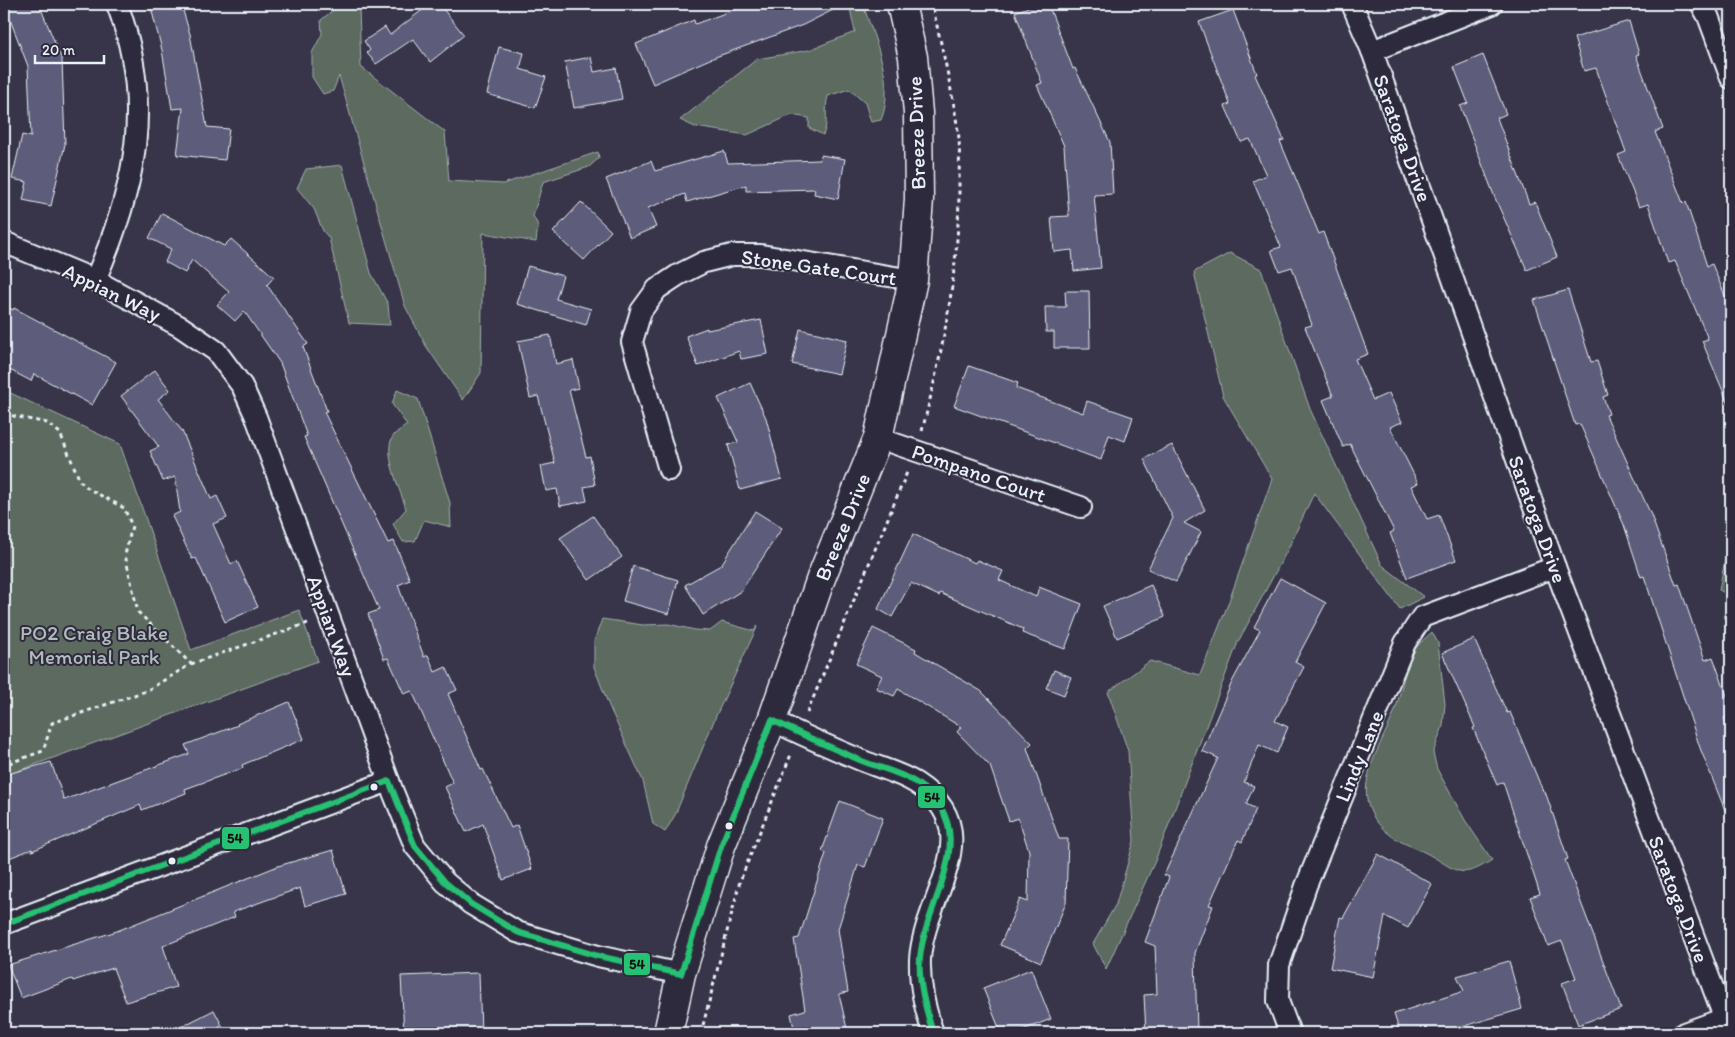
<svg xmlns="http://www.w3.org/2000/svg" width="1735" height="1037" font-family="Itim,sans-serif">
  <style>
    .green { fill: #5d6a60; stroke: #a2aeac }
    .building { fill: #5d5c7a; stroke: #e8f1f8 }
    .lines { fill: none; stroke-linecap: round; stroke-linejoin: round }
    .street-casing { stroke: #e8f1f8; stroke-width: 24 }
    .secondary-casing { stroke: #e8f1f8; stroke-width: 31 }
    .path { stroke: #e8f1f8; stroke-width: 3; stroke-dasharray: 4 4; stroke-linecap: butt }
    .street { stroke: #2f2a3d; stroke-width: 20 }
    .secondary { stroke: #2f2a3d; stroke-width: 28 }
    .bus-1-casing { stroke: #2f2a3d; stroke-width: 10 }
    .bus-1 { stroke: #26c172; stroke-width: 6 }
    .bus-dot { fill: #e8f1f8; stroke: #2f2a3d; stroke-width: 2 }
    .labels { text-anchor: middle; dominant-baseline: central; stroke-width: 4; stroke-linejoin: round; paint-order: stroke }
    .street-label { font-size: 21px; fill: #e8f1f8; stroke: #2f2a3d }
    .park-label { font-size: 21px; fill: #b0bbbb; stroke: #2f2a3d }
    .line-badge { stroke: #2f2a3d; stroke-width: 2 }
    .pale-badge-label { font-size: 14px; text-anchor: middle; font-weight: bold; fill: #111 }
  </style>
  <rect width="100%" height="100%" fill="#383449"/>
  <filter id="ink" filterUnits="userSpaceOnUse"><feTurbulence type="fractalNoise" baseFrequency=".02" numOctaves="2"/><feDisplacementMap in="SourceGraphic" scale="10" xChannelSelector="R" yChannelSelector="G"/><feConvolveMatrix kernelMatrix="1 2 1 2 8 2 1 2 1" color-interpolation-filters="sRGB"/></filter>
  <g filter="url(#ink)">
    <!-- green -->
    <g class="green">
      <polygon points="337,4 357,4 359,8 361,67 445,132 449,181 503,184 598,152 599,158 589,167 543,182 533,216 538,225 536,242 483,233 481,373 463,400 426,346 405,306 339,76 333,91 323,94 312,77 312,53 322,34 321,20 337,7"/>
      <path d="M849,4h14c11,35 33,80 18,116l-10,2 -6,-19 -16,-14 -21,7c-4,14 1,27 -5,39l-14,-7v-10l-18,-3 -44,20 -52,-8 -15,-7 77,-61 52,-9 46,-18z"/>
      <polygon points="342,165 371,273 388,304 390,325 349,323 329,238 323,231 314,209 297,188 306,169"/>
      <polygon points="1230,253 1261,269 1310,409 1382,565 1424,597 1400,609 1314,493 1289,547 1238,642 1155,861 1106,969 1093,944 1116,904 1134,841 1128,751 1108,692 1150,661 1200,675 1228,604 1272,479 1223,396 1194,272"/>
      <polygon points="4,390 120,444 191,650 299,610 318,661 4,776"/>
      <path d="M397,390l21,9 32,104 1,24 -27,-7 -9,21 -12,1 -10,-18 13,-15c-5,-18 -25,-58 -12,-74 3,-4 9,-7 13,-10l-15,-21z"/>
      <polygon points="1727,550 1731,559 1731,596 1719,590"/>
      <polygon points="602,619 643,625 668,624 695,630 710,631 722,622 754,631 758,625 716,716 675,815 665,832 653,824 643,781 609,706 594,667 594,641"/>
      <path d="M1432,632l6,11 7,61 -2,22 -10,27 4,16 28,51 27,40c-32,21 -35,10 -64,-6 -13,-7 -29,-11 -40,-21 -44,-36 -10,-80 6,-120 8,-21 10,-47 22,-65 4,-6 11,-11 16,-16z"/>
    </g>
    <!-- building -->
    <g class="building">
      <polygon points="4,4 39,4 62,60 65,144 51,206 23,200 27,182 12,179 22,135 31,137 28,66"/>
      <polygon points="150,4 181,4 190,34 207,127 229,129 225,160 177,155 183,108 172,109 162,50"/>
      <polygon points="430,4 439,4 464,35 430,62 413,39 376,64 367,53 370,50 364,41 385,27 390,35"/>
      <polygon points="750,4 845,4 803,25 710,59 653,84 636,44 694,20 695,24"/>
      <polygon points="1037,4 1048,4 1073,69 1075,68 1110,142 1113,194 1094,195 1101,268 1074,271 1072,250 1054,252 1051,217 1069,216 1064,146 1037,85 1042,83 1015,12"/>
      <polygon points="1233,10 1257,74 1255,75 1284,140 1280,141 1319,234 1323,232 1368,354 1355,359 1373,400 1389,393 1402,422 1390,427 1418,483 1411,486 1427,519 1439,515 1456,560 1407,578 1390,533 1394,531 1350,444 1343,447 1323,400 1333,396 1305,327 1312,325 1292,267 1279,271 1271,250 1281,247 1253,181 1266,175 1250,139 1241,142 1225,106 1230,104 1199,22"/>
      <polygon points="1629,21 1639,54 1636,55 1663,129 1655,132 1683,203 1686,202 1707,266 1712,264 1731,310 1731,410 1702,341 1708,339 1675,261 1668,263 1648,204 1639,207 1618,155 1626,152 1596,68 1584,71 1574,38"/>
      <polygon points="499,47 524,53 520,69 546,77 535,108 487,94"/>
      <polygon points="1483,55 1506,114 1497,118 1529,204 1535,202 1557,257 1527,270 1495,198 1460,106 1468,103 1454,67"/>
      <polygon points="591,57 594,72 616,68 622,99 574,108 565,62"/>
      <polygon points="724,151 728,163 820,160 821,155 845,159 838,199 814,194 815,189 746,191 746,185 687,202 685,194 648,208 656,227 630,238 606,179 651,161 655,171"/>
      <polygon points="581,202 611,231 584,260 553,232"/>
      <polygon points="162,213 224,246 231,239 274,277 267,285 308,344 303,347 327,411 324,412 388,543 394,541 410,580 398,585 424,657 428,655 435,672 446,667 457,690 448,694 481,770 483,769 511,828 517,825 532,869 503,880 483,824 466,832 445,787 453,783 412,691 404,694 388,658 384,659 368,614 379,610 304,437 307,436 280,363 244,311 235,321 217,305 229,292 192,260 185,273 165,262 171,249 149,238"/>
      <polygon points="528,266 563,276 556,299 591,309 586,325 517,304"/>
      <polygon points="1568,290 1591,362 1597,361 1608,395 1603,397 1609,414 1606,415 1651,515 1676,585 1679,584 1705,660 1713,657 1731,707 1731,716 1724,718 1731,737 1731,825 1700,748 1644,576 1641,577 1624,525 1580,424 1575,425 1534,300"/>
      <polygon points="1065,291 1089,291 1090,348 1054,348 1054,332 1046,332 1045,307 1066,307"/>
      <polygon points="4,305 13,310 14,308 116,362 92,405 34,374 31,381 4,367"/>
      <polygon points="761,320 768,354 741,359 739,351 698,366 686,336 707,328 707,330"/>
      <polygon points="800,329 847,340 839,374 792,364"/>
      <polygon points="550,335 556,364 573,360 579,388 569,390 586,457 590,456 595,485 584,487 587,501 560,506 557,489 546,491 541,466 555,463 538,396 530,398 518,341"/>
      <polygon points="969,366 1018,383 1016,388 1083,413 1087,401 1133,417 1125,441 1109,435 1101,460 954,406"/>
      <polygon points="155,370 170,390 158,399 182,431 211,499 217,496 227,518 213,524 231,564 237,561 258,607 225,622 196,558 192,559 172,516 180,512 175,477 163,481 150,451 159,447 121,396"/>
      <polygon points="750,383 766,418 782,479 740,490 728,445 738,442 718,398"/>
      <polygon points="1172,445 1205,510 1184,523 1201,532 1176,582 1148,569 1173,518 1144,459"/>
      <polygon points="755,511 782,528 741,591 703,615 685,585 721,565"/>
      <polygon points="593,516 622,557 589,580 560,538"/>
      <polygon points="913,534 975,563 977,560 1003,571 999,580 1036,597 1039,587 1082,604 1065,649 1022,633 1023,629 940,593 939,596 911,583 892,617 878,609"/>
      <polygon points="633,566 678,580 669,614 623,601"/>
      <polygon points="1280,578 1326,603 1295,662 1304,667 1275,721 1288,727 1277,753 1259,745 1244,782 1254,786 1246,804 1256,809 1242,842 1238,840 1209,905 1213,906 1195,953 1197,1033 1146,1033 1144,995 1157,994 1155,946 1145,942 1169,877 1164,875 1218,758 1202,751 1232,682 1260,630 1254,627"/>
      <polygon points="1151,585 1165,617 1117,638 1103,606"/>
      <polygon points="873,628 916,649 915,652 981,691 1032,743 1027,748 1059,839 1068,839 1066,903 1041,962 1000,945 1020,899 1028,902 1029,851 1018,818 1009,821 990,766 957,732 961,727 898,689 894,696 876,688 882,676 856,664"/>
      <polygon points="1474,639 1507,713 1510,712 1543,791 1545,791 1568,859 1565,860 1621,1009 1578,1025 1562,983 1576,978 1562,941 1548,946 1530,897 1540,894 1503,782 1497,785 1473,728 1475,727 1442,653"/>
      <polygon points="1054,670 1071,677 1064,695 1046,688"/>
      <polygon points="289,702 304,739 242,765 243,768 185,789 186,793 142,810 140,805 32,851 32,849 4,860 4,775 51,762 64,800 189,754 185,745 238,725 237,724"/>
      <polygon points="840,801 883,818 865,867 858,865 838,929 848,992 839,994 848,1033 795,1033 791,1014 805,1010 794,939 799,938 826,853 822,851"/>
      <polygon points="333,850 346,894 305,906 300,888 233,912 235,917 163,946 176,987 126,1002 113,968 73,981 72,979 21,998 8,965 117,931 278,866"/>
      <polygon points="1378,854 1432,884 1408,928 1385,916 1373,977 1330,968 1340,917 1343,918"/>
      <polygon points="1509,961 1522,1009 1451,1030 1452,1033 1400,1033 1394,1014 1464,991 1457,976"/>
      <polygon points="1031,969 1051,1019 1015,1033 1001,1033 983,988"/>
      <polygon points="479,973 481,1033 404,1033 401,976"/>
      <polygon points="214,1010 226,1033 169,1033"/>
    </g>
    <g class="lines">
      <!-- street casing -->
      <g class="street-casing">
        <g id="street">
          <polyline points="1352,4 1372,51 1555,567 1730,1033"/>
          <polyline points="1701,4 1708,16 1731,78"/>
          <polyline points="1372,51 1492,4"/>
          <polyline points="4,242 95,280 181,327 216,351 242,386 256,417 393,792 415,846 445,882 471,904 517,932 598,956 681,974"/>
          <path d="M95,280c41,-94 59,-177 22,-276"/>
          <polyline points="878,438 1081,507"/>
          <polyline points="669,470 632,342 641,311 657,289 678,275 704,262 732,255 761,255 913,280"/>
          <path d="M772,720c30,15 60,28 91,41 17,7 37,12 53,22 75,48 8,113 4,176 -1,26 5,49 13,74"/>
          <polyline points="4,924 389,781"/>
          <polyline points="1290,1033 1278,1001 1279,965 1306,886 1405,643 1422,617 1555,567"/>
          <polyline points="1684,1033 1731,1016"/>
        </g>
      </g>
      <!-- secondary casing -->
      <g class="secondary-casing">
        <g id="secondary">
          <path id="s1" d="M668,1033l13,-59 40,-128 51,-126 49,-142 57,-140 35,-158 6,-81 -1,-86 -5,-56 -12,-53"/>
        </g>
      </g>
      <!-- path -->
      <g class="path">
        <polyline points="4,414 47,423 60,433 80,481 89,489 124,508 132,526 125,555 138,612 191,664 146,691 52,723 43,751 4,765"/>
        <path d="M922,431c21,-81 37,-160 37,-244 0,-16 1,-33 0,-49 -6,-45 -17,-90 -27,-134"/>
        <polyline points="191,664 308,623"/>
        <polyline points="807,713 908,470"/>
        <polyline points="701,1033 740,881 792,752"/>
      </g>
      <!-- street -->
      <use href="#street" class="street"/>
      <!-- secondary -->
      <use href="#secondary" class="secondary"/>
      <!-- bus-1 casing -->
      <g class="bus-1-casing">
        <path id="bus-1" d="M4,924l385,-143 26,65 30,36 26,22 46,28 81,24 83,18 40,-128 51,-126c30,15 60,28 90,41 18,7 37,11 53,21 72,48 11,114 5,176 -2,25 6,51 13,75"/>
      </g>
      <!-- bus-1 -->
      <use href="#bus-1" class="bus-1"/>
    </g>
  </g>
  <!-- markers -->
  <g class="bus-dot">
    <circle cx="374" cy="787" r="4.5"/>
    <circle cx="729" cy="826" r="4.5"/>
    <circle cx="172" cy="861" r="4.5"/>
  </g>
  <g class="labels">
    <!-- street labels -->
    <g class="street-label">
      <text transform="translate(916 133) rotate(-92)">Breeze Drive</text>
      <text transform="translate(1403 138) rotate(70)">Saratoga Drive</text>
      <text transform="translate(819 267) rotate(8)">Stone Gate Court</text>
      <text transform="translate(112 292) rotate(26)">Appian Way</text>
      <text transform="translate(979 473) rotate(19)">Pompano Court</text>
      <text transform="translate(1538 519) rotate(70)">Saratoga Drive</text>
      <text stroke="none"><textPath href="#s1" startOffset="536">Breeze Drive</textPath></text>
      <text transform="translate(332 626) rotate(70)">Appian Way</text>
      <text transform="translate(1359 756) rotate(-68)">Lindy Lane</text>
      <text transform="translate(1679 899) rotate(69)">Saratoga Drive</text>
    </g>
    <!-- park labels -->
    <g class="park-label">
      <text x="94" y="632">PO2 Craig Blake<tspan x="94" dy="24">Memorial Park</tspan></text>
    </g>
  </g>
  <g class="line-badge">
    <rect x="917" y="785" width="29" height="24" rx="5" fill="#26c172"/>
    <rect x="221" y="826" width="29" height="24" rx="5" fill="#26c172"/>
    <rect x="623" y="952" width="28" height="24" rx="5" fill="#26c172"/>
  </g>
  <g class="pale-badge-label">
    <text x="932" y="802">54</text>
    <text x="235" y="843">54</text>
    <text x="637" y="969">54</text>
  </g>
  <!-- margin -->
  <rect width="1735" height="1037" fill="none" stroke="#2f2a3d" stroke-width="20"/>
  <rect x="10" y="10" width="1715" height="1017" fill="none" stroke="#e8f1f8" stroke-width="2" filter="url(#ink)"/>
  <!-- scale -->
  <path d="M35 55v8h69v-8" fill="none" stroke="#e8f1f8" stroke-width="2.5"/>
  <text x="42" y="55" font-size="15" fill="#e8f1f8" stroke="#2f2a3d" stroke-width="4" paint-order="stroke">20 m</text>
</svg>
